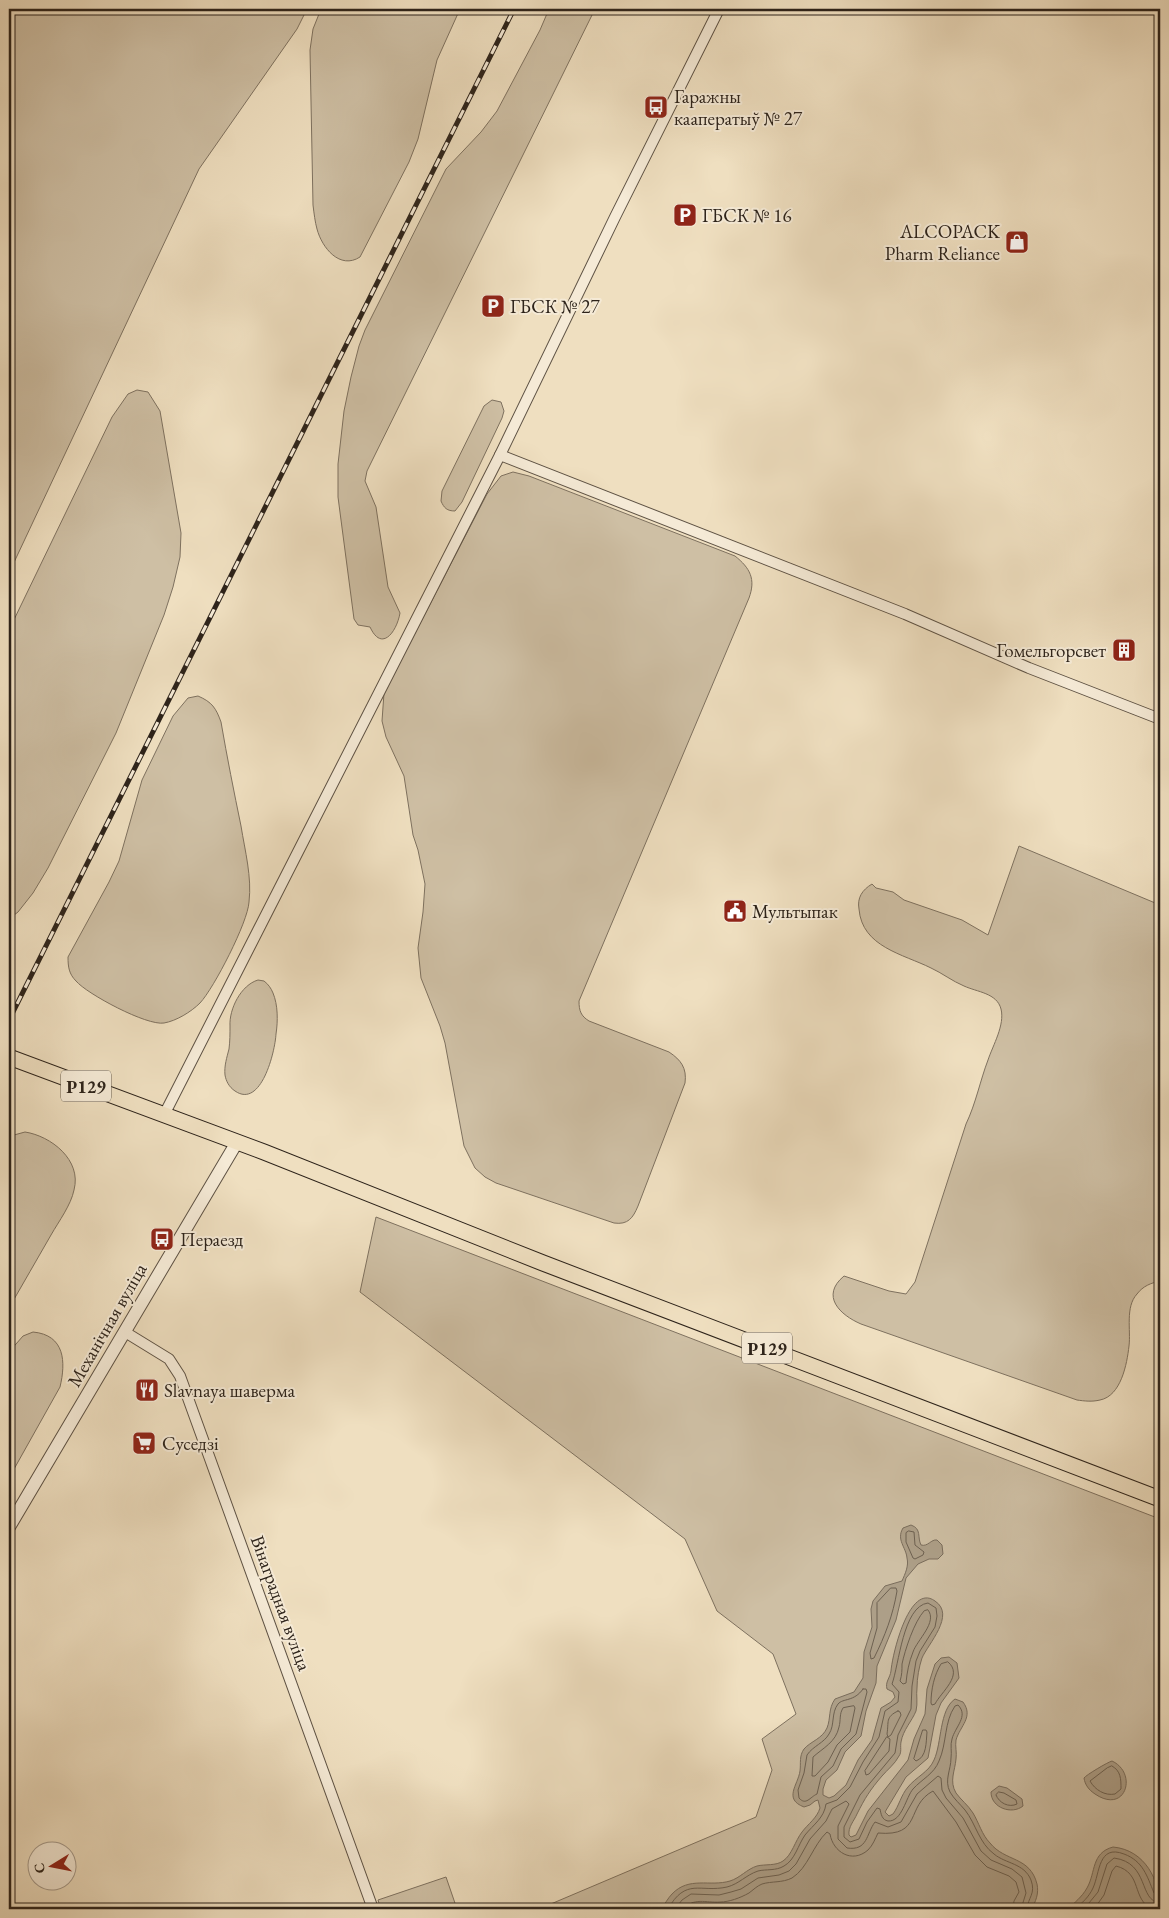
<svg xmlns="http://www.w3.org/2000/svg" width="1169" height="1918" font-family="'EB Garamond',serif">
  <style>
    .green { fill: #cebfa4; stroke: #7e715f }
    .water { fill: #ad9f88; stroke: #7a6d5c }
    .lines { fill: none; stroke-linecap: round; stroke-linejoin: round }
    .shore { stroke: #6d6151; stroke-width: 1 }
    .minor-casing { stroke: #5e5244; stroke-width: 12 }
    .tertiary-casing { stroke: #5e5244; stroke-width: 14 }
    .primary-casing { stroke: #2d231a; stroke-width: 17 }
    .minor { stroke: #f5ead6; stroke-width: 10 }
    .tertiary { stroke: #f5ead6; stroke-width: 12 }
    .primary { stroke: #efdfc0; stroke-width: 15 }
    .rail-casing { stroke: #2d231a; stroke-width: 5 }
    .rail { stroke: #f5ead6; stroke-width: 3; stroke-dasharray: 9; stroke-linecap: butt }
    .labels { text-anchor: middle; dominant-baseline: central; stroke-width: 4; stroke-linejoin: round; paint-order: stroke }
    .shield { fill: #f5ead6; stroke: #695f52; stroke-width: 1 }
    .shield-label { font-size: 18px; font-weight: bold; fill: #2d231a }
    .poi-label { font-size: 19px; fill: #2d231a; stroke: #f5ead6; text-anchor: start }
    .street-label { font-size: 19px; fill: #2d231a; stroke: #f5ead6 }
  </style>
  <rect width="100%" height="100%" fill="#efdfc0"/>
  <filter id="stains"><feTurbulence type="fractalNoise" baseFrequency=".004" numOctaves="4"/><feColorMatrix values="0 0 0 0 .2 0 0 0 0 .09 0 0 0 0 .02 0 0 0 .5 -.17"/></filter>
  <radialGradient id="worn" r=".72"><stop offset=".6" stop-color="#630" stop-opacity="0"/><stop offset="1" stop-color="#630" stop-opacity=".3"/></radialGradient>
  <!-- green -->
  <g class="green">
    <polygon points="9,9 307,9 297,29 199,169 9,573"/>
    <path d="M321,9h139l-23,51 -19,79 -9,23 -49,95c-20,13 -38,-9 -43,-28 -2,-7 -3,-16 -4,-24l-3,-155 3,-21z"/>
    <path d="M549,9h46l-228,462 -2,10 11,26 12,80 12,26c-3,18 -18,40 -30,14l-12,-2 -4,-6 -16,-122v-33l6,-53 7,-34 8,-31 6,-16 81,-161 35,-37 16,-21 43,-81z"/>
    <polygon points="137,390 148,392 160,411 181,533 180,557 173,587 164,615 116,733 48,868 33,893 18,912 9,919 9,630 112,417 128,394"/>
    <path d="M492,400l9,2 3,9 -2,7 -40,84 -7,9c-8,0 -11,-3 -14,-10l1,-10 42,-85z"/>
    <path d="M513,472l16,4 206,80c15,12 21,23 14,42l-170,403c0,10 2,15 10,20l80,31c12,8 18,16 16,31l-47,123c-5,12 -10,19 -24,17l-118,-40 -11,-6 -10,-9 -11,-22 -19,-103 -5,-17 -19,-48 -3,-30 5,-36 2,-28 -7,-34 -5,-15 -9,-59 -18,-39 -4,-16 2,-28 103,-199 14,-18z"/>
    <path d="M198,696c14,6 18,12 23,26 6,35 13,70 20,104 4,25 11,51 8,76 -1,20 -35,86 -49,101 -9,9 -24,18 -36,20 -17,3 -77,-29 -88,-42 -7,-7 -8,-14 -8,-24l41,-75 10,-21 23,-81 31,-64 15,-18z"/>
    <path d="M1019,846l141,59v376c-9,2 -17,5 -23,13 -12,13 -6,36 -8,52 -2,18 -8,50 -29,54 -8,2 -16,1 -23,0l-216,-76c-21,-9 -41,-28 -17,-48l45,15 17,3 9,-12 51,-158c10,-21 14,-43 22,-64 5,-15 17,-35 13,-51 -4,-16 -24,-17 -37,-23 -12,-5 -22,-13 -33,-18 -28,-14 -69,-21 -72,-59 -2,-11 3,-19 13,-25l4,4 17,4 11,8 58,20 26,15z"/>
    <path d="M258,980l6,1c4,3 7,7 9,12 5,12 5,28 3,41 -1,18 -15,75 -41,57 -6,-4 -9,-10 -10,-16 -1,-9 2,-18 4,-26 1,-8 1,-15 1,-23 -1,-17 11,-41 28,-46z"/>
    <path d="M25,1132c26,4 57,28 49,58 -3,15 -15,31 -23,45 -14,24 -28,49 -42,73v-169l5,-4z"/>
    <polygon points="376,1217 1160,1519 1160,1909 539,1909 756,1817 772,1770 762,1739 796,1714 773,1654 717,1611 685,1539 360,1292"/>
    <path d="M33,1332c32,3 33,30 27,55l-51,91v-126l14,-16z"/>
    <polygon points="446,1877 457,1909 381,1909 378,1900"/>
  </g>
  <!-- water -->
  <g class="water">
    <path d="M911,1525c11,4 6,12 10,20 7,2 10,-6 16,-5l5,5 1,9 -5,5h-9l-11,5 -12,14 -10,42 -19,46 -1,17 -10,28 -5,25 -16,16 -8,18 -11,10 -3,9v6l6,3 5,-2 12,-11 12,-25 14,-20 9,-32 10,-6 4,-5 -2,-5 -6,-3c-2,-7 3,-11 4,-18 1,-15 18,-89 44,-70 21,14 -7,43 -13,57 -3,9 -5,20 -5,30 -1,7 1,15 -1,23 -4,10 -13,19 -15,31 -1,5 1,10 -2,14 -4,8 -12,14 -17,20 -12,14 -17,22 -25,38 -3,7 -9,13 -8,21l2,2 5,-2 12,-24 40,-51 6,-21 11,-25 2,-25 8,-25 6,-6 8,-1 8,6 2,15 -18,25 -5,12 -8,43 -22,19 -21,35 4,4 4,-2c6,-8 8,-19 15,-27 8,-10 21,-15 26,-27 8,-17 5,-50 21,-61l8,3c11,15 -3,24 -7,38 -1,6 1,13 0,19 -1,12 -7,22 0,34 5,7 12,12 17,20 6,10 9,22 17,30 15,19 40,13 47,41 2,9 -1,18 -6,25h-370c4,-5 7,-11 11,-15 17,-18 38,-7 58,-13 10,-3 17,-12 27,-15 8,-2 19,0 26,-5 9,-6 12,-20 19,-29 6,-8 15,-14 18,-24l-2,-8 -3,1 -5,4 -6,2c-21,-8 -6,-22 -4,-36 1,-8 -1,-15 4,-22 7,-8 18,-10 23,-21 4,-10 1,-19 8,-29l19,-7 9,-14 1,-26 8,-25 -1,-18 2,-8 12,-15 17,-5c3,-7 7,-15 5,-23 -1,-11 -11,-18 -4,-30z"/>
    <path d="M1112,1761c26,12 14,54 -17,33 -6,-4 -10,-9 -11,-16 2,-3 24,-16 28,-17z"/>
    <path d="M999,1786l8,2 15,11 1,7c-11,9 -32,2 -32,-14z"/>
    <path d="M1113,1847c32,3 47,33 47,62h-92c6,-6 14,-12 19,-21 9,-16 4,-35 26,-41z"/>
  </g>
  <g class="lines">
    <!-- shore -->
    <g class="shore">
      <polygon points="909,1531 914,1532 915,1545 924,1552 923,1555 915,1559 913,1558 906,1542 906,1533"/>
      <path d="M891,1588h5l1,3c-4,24 -12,45 -23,67l-3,1 -1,-6 7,-25v-25z"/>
      <path d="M928,1610c10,12 -11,30 -15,42 -4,10 -6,20 -7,31l-3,1 -3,-3c2,-6 2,-11 2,-17 3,-14 12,-42 22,-53z"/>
      <path d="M948,1662c16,13 -7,30 -13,42l-3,1 -1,-2c0,-13 3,-28 10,-39z"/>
      <path d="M863,1689h3l1,3 -11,42 -15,15 -8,17 -12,11 -4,17c-7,3 -11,12 -18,4l-1,-8 6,-17 3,-18c6,-9 17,-12 22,-21 6,-9 2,-21 9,-30 5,-6 16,-2 25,-15z"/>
      <path d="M854,1706l1,2 -5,24 -13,13 -9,17 -13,14h-3l1,-19c10,-9 23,-15 26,-30 2,-7 0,-13 4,-19z"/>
      <path d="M898,1711l2,1 1,3 -10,20 -3,2 -1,-3c2,-12 -2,-17 11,-23z"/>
      <path d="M923,1730h3l1,2c-1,10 0,25 -11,29l-2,-2z"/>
      <polygon points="887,1737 890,1739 889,1751 869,1774 866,1775 865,1771"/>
      <path d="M1112,1766c9,5 9,13 9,23l-6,5c-10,2 -20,-4 -25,-13l17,-13z"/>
      <path d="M999,1792l5,1 12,7 1,4c-8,4 -18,-1 -21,-9z"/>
      <path d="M668,1909c18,-32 32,-16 59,-22 12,-3 19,-12 31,-16 8,-2 18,0 26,-5 11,-6 14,-21 21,-31 9,-11 19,-17 21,-31l11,-4 13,-13 13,-25 16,-25 6,-26 13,-9 1,-10 -7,-8c7,-19 11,-78 36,-81l8,5 1,8 -2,11 -15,24 -4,10 -4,25 -1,23 -13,26 -3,18 -35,42 -16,32v10l6,5 9,-3 8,-17 10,-14 3,1c1,5 2,11 8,12 14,1 18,-24 25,-32 9,-10 21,-15 26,-28 8,-18 5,-39 16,-55l3,-1c11,11 -3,22 -6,34 -2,6 0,13 -1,19 0,12 -7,22 -1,34 4,7 10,12 15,18 11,14 14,33 29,44 12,10 30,9 37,26 5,14 -3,17 -4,29"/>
      <path d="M675,1909l7,-9 9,-6 28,1 12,-3 10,-3 17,-11 21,-3 10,-4 7,-7 14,-25 16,-18 6,-12 14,-8 3,3 -11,22v13l9,9c21,3 19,-14 28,-26l13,5 13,-5 16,-28 21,-18 3,2 1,12 4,8 17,20 18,33 10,9 21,9 10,8 4,16 -5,16"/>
      <path d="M684,1909c9,-12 22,-6 36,-7 9,0 20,-4 29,-9 4,-3 8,-7 13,-9 10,-3 20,-1 30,-6 16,-10 21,-33 35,-46l3,2c3,18 22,30 38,16 5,-5 7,-11 10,-17 45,4 27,-27 55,-42l23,31 19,33 12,12 22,9 7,6 3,10 -5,9 -1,8"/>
      <path d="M1075,1909c7,-6 14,-12 18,-21 7,-15 5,-44 31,-34 19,7 23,22 30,39l6,3"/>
      <path d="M1084,1909l14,-17 9,-28 7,-6c36,5 24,43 46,45"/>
      <path d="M1094,1909l10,-14 8,-24 4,-5c27,7 15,33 36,43"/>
    </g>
    <!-- minor casing -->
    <g class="minor-casing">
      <g id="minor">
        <polyline points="500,455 905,614 1029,668 1160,719"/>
        <polyline points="164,1115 500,455 615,217 719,9"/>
        <polyline points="125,1332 169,1359 180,1376 373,1909"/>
      </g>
    </g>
    <!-- tertiary casing -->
    <g class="tertiary-casing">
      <polyline id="tertiary" points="9,1527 237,1142"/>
    </g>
    <!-- primary casing -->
    <g class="primary-casing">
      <polyline id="primary" points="9,1057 264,1152 543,1263 1160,1499"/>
    </g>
    <!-- minor -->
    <use href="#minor" class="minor"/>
    <!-- tertiary -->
    <use href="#tertiary" class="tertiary"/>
    <!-- primary -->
    <use href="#primary" class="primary"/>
    <!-- rail casing -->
    <g class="rail-casing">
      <polyline id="rail" points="9,1020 514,9"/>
    </g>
    <!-- rail -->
    <use href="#rail" class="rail"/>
  </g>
  <!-- icons -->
  <defs>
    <g id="bus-square" transform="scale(1.25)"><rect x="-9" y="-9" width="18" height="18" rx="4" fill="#8f2418" stroke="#f5ead6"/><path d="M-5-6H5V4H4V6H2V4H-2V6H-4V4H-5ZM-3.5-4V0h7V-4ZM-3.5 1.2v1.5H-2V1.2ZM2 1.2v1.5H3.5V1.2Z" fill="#fff"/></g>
    <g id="parking-square" transform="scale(1.25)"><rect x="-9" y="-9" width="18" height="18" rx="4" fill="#8f2418" stroke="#f5ead6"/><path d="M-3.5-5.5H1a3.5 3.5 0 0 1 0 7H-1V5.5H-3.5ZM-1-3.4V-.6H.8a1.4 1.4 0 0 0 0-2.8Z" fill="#fff"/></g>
    <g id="shop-square" transform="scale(1.25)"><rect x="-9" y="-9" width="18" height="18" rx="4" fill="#8f2418" stroke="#f5ead6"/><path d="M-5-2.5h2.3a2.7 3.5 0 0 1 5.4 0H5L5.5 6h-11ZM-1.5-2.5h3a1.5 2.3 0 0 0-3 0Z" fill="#fff"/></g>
    <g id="building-square" transform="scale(1.25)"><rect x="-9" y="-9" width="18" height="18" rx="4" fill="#8f2418" stroke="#f5ead6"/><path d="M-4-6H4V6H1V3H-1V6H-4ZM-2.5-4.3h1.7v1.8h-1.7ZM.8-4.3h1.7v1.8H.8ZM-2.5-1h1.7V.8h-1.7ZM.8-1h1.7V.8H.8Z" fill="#fff"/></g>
    <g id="civic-square" transform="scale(1.25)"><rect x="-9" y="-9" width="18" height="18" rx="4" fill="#8f2418" stroke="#f5ead6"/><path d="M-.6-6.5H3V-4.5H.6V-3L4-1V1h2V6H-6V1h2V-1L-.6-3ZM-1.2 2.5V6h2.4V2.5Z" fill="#fff"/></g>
    <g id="restaurant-square" transform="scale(1.25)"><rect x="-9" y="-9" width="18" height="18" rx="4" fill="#8f2418" stroke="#f5ead6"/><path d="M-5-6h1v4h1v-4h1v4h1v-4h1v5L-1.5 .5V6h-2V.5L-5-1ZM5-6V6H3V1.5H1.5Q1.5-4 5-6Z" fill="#fff"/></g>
    <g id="supermarket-square" transform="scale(1.25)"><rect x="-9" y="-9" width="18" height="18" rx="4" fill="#8f2418" stroke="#f5ead6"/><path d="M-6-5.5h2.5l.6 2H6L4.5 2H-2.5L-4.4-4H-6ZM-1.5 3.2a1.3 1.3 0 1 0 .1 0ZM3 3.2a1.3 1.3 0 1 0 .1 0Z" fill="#fff"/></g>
  </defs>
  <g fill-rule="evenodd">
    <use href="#bus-square" x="656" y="107"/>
    <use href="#parking-square" x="685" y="215"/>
    <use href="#shop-square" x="1017" y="242"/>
    <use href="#parking-square" x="493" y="306"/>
    <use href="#building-square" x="1124" y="650"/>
    <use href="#civic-square" x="735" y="911"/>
    <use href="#bus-square" x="162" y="1239"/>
    <use href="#restaurant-square" x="147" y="1390"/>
    <use href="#supermarket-square" x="144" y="1443"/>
  </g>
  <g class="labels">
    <!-- shield labels -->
    <g class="shield">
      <rect x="61" y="1070.5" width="50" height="31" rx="4"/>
      <rect x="742" y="1332.5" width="50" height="31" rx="4"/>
    </g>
    <g class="shield-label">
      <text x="86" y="1086">Р129</text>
      <text x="767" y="1348">Р129</text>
    </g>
    <!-- poi labels -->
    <g class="poi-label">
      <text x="674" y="96">Гаражны<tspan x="674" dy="22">кааператыў № 27</tspan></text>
      <text x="702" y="215">ГБСК № 16</text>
      <text x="1000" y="231" text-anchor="end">ALCOPACK<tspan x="1000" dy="22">Pharm Reliance</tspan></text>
      <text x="510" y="306">ГБСК № 27</text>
      <text x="1106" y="650" text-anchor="end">Гомельгорсвет</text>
      <text x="752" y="911">Мультыпак</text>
      <text x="180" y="1239">Пераезд</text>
      <text x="164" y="1390">Slavnaya шаверма</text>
      <text x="162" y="1443">Суседзі</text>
    </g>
    <!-- street labels -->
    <g class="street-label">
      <text transform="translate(107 1325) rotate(-60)">Механічная вуліца</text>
      <text transform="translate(281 1603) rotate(70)">Вінаградная вуліца</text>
    </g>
  </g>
  <!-- margin -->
  <rect width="1169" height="1918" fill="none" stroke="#efdfc0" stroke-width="30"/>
  <rect x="10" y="10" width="1149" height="1898" fill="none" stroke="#2d231a" stroke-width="2.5"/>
  <rect x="15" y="15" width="1139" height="1888" fill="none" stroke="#2d231a"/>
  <!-- north arrow -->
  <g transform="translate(52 1866) rotate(260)"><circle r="24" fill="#f5ead6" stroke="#a59a8b"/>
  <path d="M0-4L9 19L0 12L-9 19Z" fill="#8f2418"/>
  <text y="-8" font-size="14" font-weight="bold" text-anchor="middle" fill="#2d231a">С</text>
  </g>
  <rect width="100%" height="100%" filter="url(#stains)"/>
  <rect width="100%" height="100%" fill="url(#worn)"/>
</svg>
